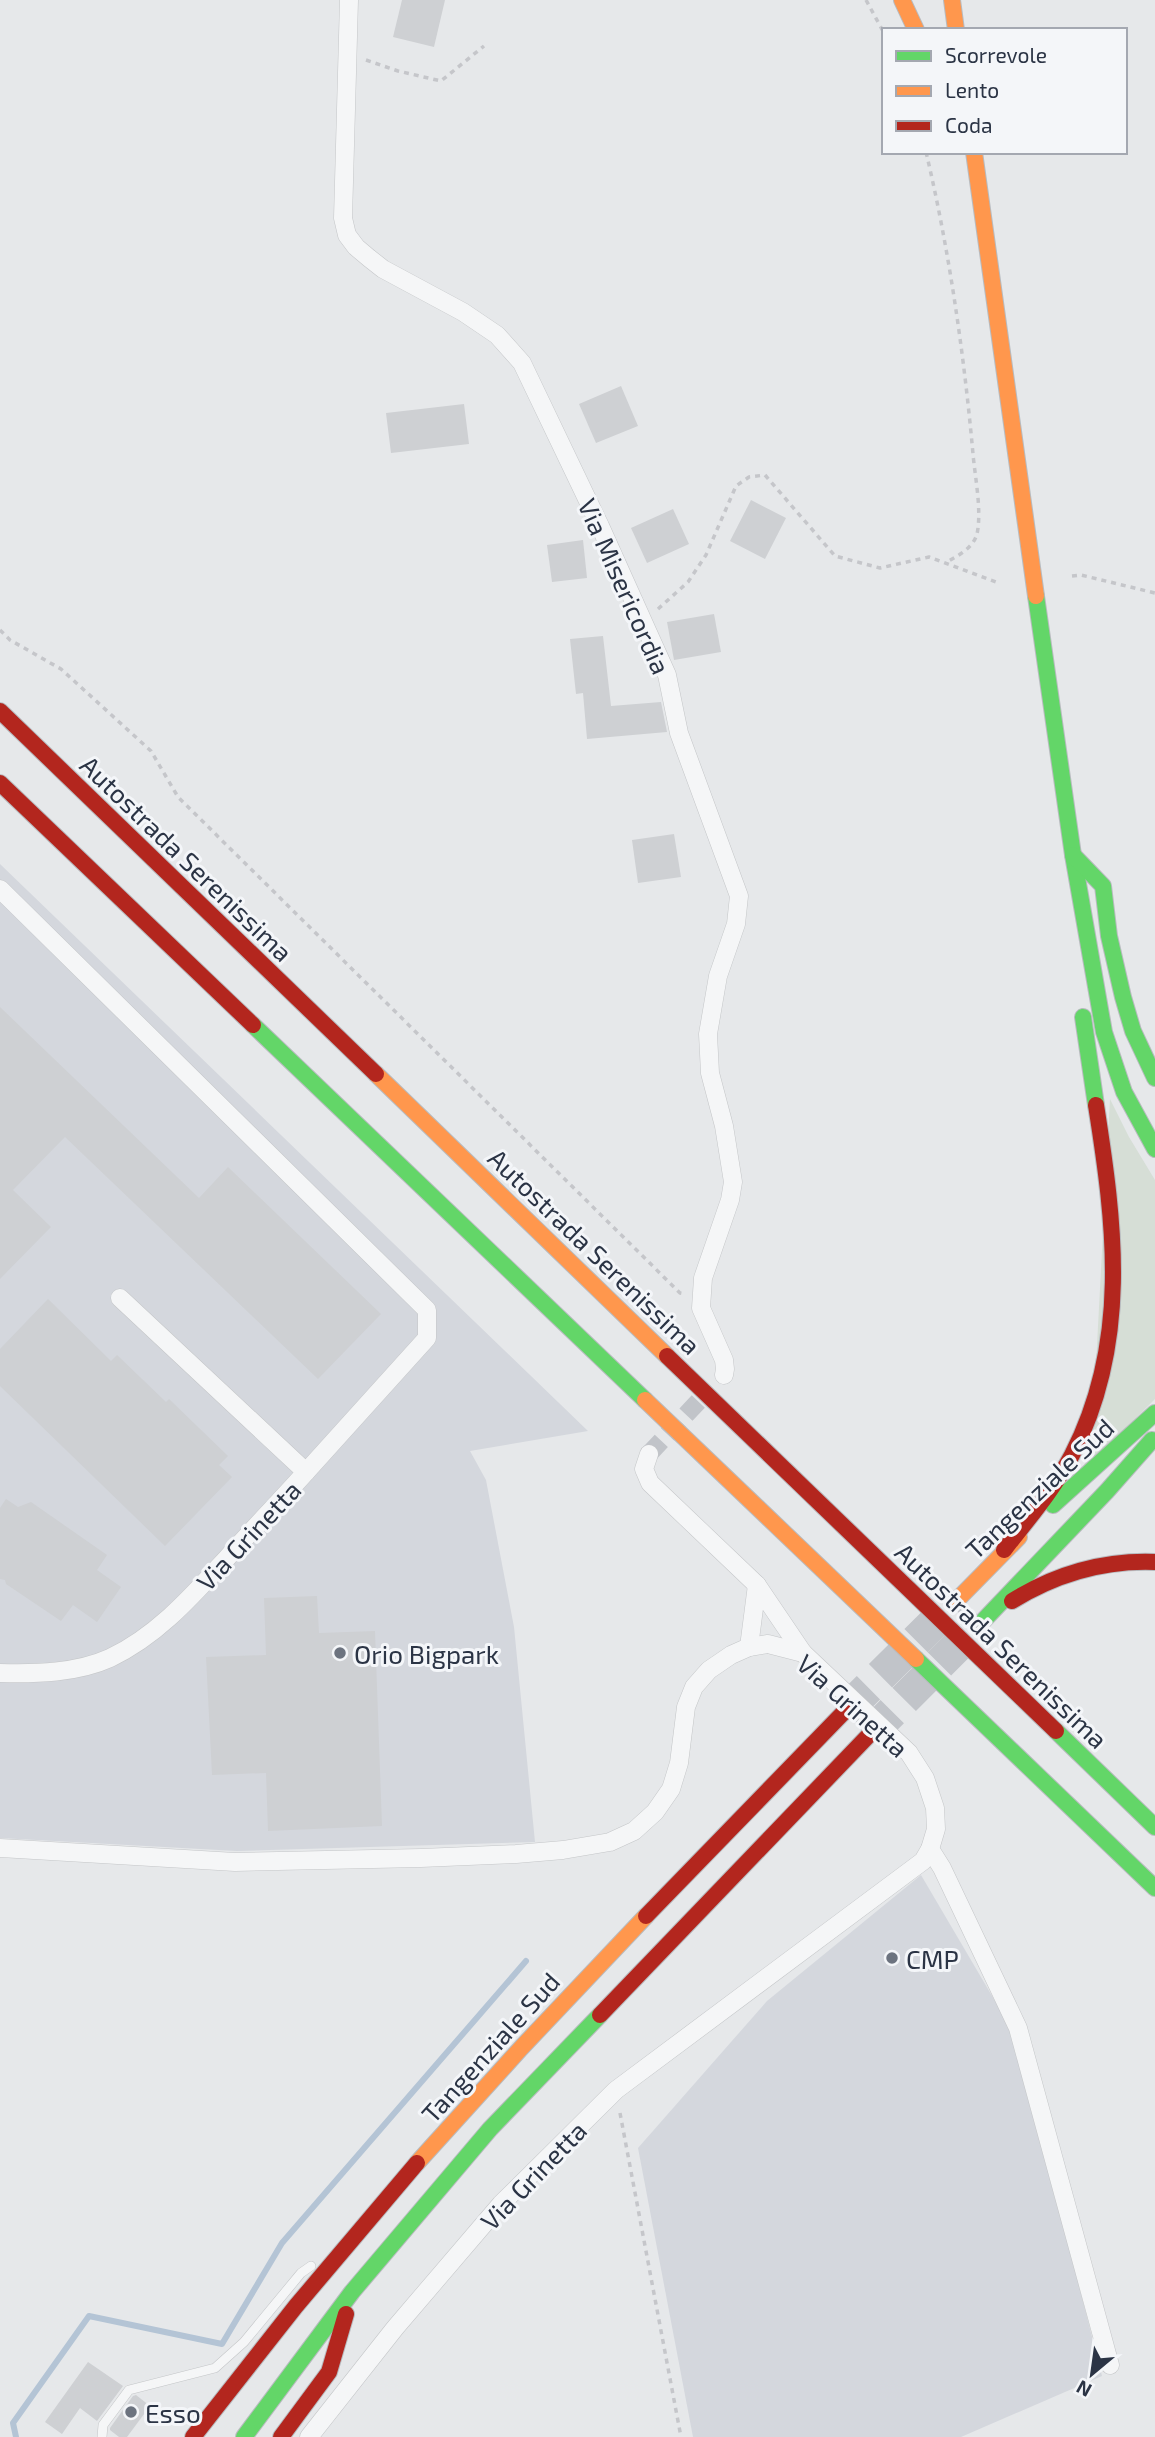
<svg xmlns="http://www.w3.org/2000/svg" width="1155" height="2437" font-family="'Exo 2',sans-serif">
  <style>
    .built { fill: #d4d7dd }
    .green { fill: #d6ded6 }
    .lines { fill: none; stroke-linecap: round; stroke-linejoin: round }
    .stream { stroke: #b4c4d5; stroke-width: 6 }
    .building { fill: #ced0d3 }
    .street-tunnel { stroke: #c1c4c9; stroke-width: 18; stroke-dasharray: 18 9; stroke-linecap: butt }
    .highway-tunnel { stroke: #c1c4c9; stroke-width: 33; stroke-dasharray: 33 17; stroke-linecap: butt }
    .lane-casing { stroke: #c4c6c8; stroke-width: 10 }
    .street-casing { stroke: #c4c6c8; stroke-width: 19 }
    .fast-casing { stroke: #b8bbbf; stroke-width: 18 }
    .slow-casing { stroke: #b8bbbf; stroke-width: 18 }
    .jam-casing { stroke: #b8bbbf; stroke-width: 18 }
    .path { stroke: #c5c6ca; stroke-width: 3.5; stroke-dasharray: 5 5; stroke-linecap: butt }
    .lane { stroke: #f5f6f7; stroke-width: 9 }
    .street { stroke: #f5f6f7; stroke-width: 18 }
    .fast { stroke: #63d668; stroke-width: 16 }
    .slow { stroke: #ff974d; stroke-width: 16 }
    .jam { stroke: #b3261e; stroke-width: 16 }
    .poi-dot { fill: #6c737f; stroke: #f4f6f9; stroke-width: 2.5 }
    .labels { text-anchor: middle; dominant-baseline: central; stroke-width: 6; stroke-linejoin: round; paint-order: stroke }
    .street-label { font-size: 26px; fill: #2b3445; stroke: #f4f6f9 }
    .poi-label { font-size: 26px; fill: #2b3445; stroke: #f4f6f9; text-anchor: start }
  </style>
  <rect width="100%" height="100%" fill="#e6e8ea"/>
  <!-- built -->
  <g class="built">
    <polygon points="0,864 588,1431 470,1451 486,1480 514,1627 535,1842 237,1851 0,1838"/>
    <polygon points="921,1875 1015,2035 1102,2376 961,2437 693,2437 638,2148 767,2001"/>
  </g>
  <!-- green -->
  <polygon class="green" points="1110,1099 1129,1137 1155,1180 1155,1399 1082,1472 1092,1440"/>
  <g class="lines">
    <!-- stream -->
    <polyline class="stream" points="16,2437 13,2423 89,2316 222,2344 282,2243 526,1961"/>
  </g>
  <!-- building -->
  <g class="building">
    <polygon points="402,0 445,0 434,47 393,37"/>
    <polygon points="621,386 638,426 596,443 579,404"/>
    <polygon points="464,404 469,444 391,453 386,413"/>
    <polygon points="751,500 786,518 765,559 730,541"/>
    <polygon points="673,509 689,544 647,563 631,528"/>
    <polygon points="583,540 587,578 552,582 547,545"/>
    <polygon points="714,614 721,652 674,660 667,622"/>
    <polygon points="603,636 611,706 661,702 667,732 587,739 583,693 576,694 570,639"/>
    <polygon points="674,834 681,877 638,883 632,840"/>
    <polygon points="0,1007 199,1198 228,1167 381,1314 318,1379 65,1137 13,1190 51,1227 0,1279"/>
    <polygon points="48,1299 111,1361 117,1355 166,1402 169,1399 228,1456 219,1465 232,1477 165,1546 0,1386 0,1349"/>
    <polygon points="6,1499 18,1507 31,1502 107,1555 97,1570 121,1587 97,1622 73,1605 61,1621 6,1584 5,1580 0,1579 0,1508"/>
    <polygon points="317,1596 319,1633 375,1631 382,1826 268,1831 266,1773 212,1775 206,1657 266,1655 264,1598"/>
    <polygon points="88,2362 123,2386 97,2421 80,2408 62,2434 45,2422"/>
    <polygon points="136,2395 150,2406 127,2437 119,2437 110,2430 110,2428 133,2396"/>
  </g>
  <g class="lines">
    <!-- street-tunnel -->
    <polyline class="street-tunnel" points="649,1454 711,1388"/>
    <!-- highway-tunnel -->
    <g class="highway-tunnel">
      <polyline points="845,1711 957,1600"/>
      <polyline points="869,1735 983,1620"/>
    </g>
    <!-- lane casing -->
    <g class="lane-casing">
      <polyline id="lane" points="102,2437 103,2425 129,2390 215,2368 244,2342 301,2273 311,2266"/>
    </g>
    <!-- street casing -->
    <g class="street-casing">
      <g id="street">
        <polyline points="349,0 343,218 347,235 356,247 369,258 383,269 463,312 497,335 522,363 600,526 667,675 679,733 739,896 736,924 718,976 708,1034 710,1073 724,1126 733,1182 730,1200 703,1278 701,1308 724,1360 725,1369 724,1375"/>
        <polyline points="0,889 427,1310 427,1338 306,1472"/>
        <polyline points="649,1454 644,1469 650,1483 757,1585"/>
        <polyline points="749,1647 757,1585 803,1653"/>
        <path d="M0,1673c36,1 77,0 110,-15 47,-22 82,-62 117,-100 26,-29 53,-57 79,-86l-186,-174"/>
        <polyline points="0,1848 235,1862 421,1858 516,1854 563,1850 610,1842 634,1831 655,1812 671,1789 679,1763 686,1707 694,1687 709,1670 731,1655 749,1647 768,1644 803,1653 909,1753 925,1778 935,1808 936,1829 930,1849 923,1861 616,2090 501,2204 395,2328 309,2437"/>
        <polyline points="930,1849 942,1868 1018,2028 1110,2365"/>
      </g>
    </g>
    <!-- fast casing -->
    <g class="fast-casing">
      <g id="fast">
        <polyline points="1036,596 1073,855 1104,1032 1124,1092 1155,1149"/>
        <polyline points="1073,855 1103,886 1109,936 1123,997 1133,1031 1155,1078"/>
        <polyline points="1083,1017 1096,1105"/>
        <polyline points="253,1025 645,1400"/>
        <polyline points="1053,1505 1155,1413"/>
        <polyline points="984,1620 1107,1491 1152,1440"/>
        <polyline points="916,1659 1155,1888"/>
        <polyline points="1056,1731 1155,1827"/>
        <polyline points="244,2437 352,2292 490,2129 600,2015"/>
      </g>
    </g>
    <!-- slow casing -->
    <g class="slow-casing">
      <g id="slow">
        <polyline points="902,0 916,30"/>
        <polyline points="952,0 956,30"/>
        <polyline points="974,152 1036,596"/>
        <polyline points="376,1074 667,1356"/>
        <polyline points="645,1400 916,1659"/>
        <polyline points="957,1600 1019,1537"/>
        <polyline points="417,2163 522,2047 646,1916"/>
      </g>
    </g>
    <!-- jam casing -->
    <g class="jam-casing">
      <g id="jam">
        <polyline points="0,711 376,1074"/>
        <polyline points="0,783 253,1025"/>
        <polyline points="667,1356 1056,1731"/>
        <path d="M1004,1550c24,-31 50,-61 68,-95 58,-113 43,-230 24,-350"/>
        <path d="M1012,1601c44,-27 91,-41 143,-39"/>
        <polyline points="646,1916 845,1711"/>
        <polyline points="600,2015 869,1735"/>
        <polyline points="193,2437 296,2306 417,2163"/>
        <polyline points="281,2437 329,2372 346,2314"/>
      </g>
    </g>
    <!-- path -->
    <g class="path">
      <polyline points="866,0 884,33"/>
      <polyline points="366,60 398,71 441,81 484,46"/>
      <path d="M926,152c23,97 38,202 47,302 2,23 9,57 4,80 -4,14 -18,21 -30,28"/>
      <polyline points="1072,576 1081,575 1155,593"/>
      <polyline points="658,609 688,582 706,555 736,486 749,477 765,475 835,556 880,568 929,557 996,582"/>
      <polyline points="0,630 10,640 61,669 151,751 178,797 680,1293 685,1294"/>
      <polyline points="620,2113 681,2437"/>
    </g>
    <!-- lane -->
    <use href="#lane" class="lane"/>
    <!-- street -->
    <use href="#street" class="street"/>
    <!-- fast -->
    <use href="#fast" class="fast"/>
    <!-- slow -->
    <use href="#slow" class="slow"/>
    <!-- jam -->
    <use href="#jam" class="jam"/>
  </g>
  <!-- markers -->
  <g class="poi-dot">
    <circle cx="340" cy="1653" r="7"/>
    <circle cx="892" cy="1958" r="7"/>
    <circle cx="131" cy="2412" r="7"/>
  </g>
  <g class="labels">
    <!-- street labels -->
    <g class="street-label">
      <text transform="translate(625 586) rotate(66)">Via Misericordia</text>
      <text transform="translate(187 858) rotate(44)">Autostrada Serenissima</text>
      <text transform="translate(595 1251) rotate(44)">Autostrada Serenissima</text>
      <text transform="translate(1039 1488) rotate(-43)">Tangenziale Sud</text>
      <text transform="translate(248 1535) rotate(-47)">Via Grinetta</text>
      <text transform="translate(1002 1645) rotate(44)">Autostrada Serenissima</text>
      <text transform="translate(853 1705) rotate(42)">Via Grinetta</text>
      <text transform="translate(490 2047) rotate(-48)">Tangenziale Sud</text>
      <text transform="translate(533 2175) rotate(-46)">Via Grinetta</text>
    </g>
    <!-- poi labels -->
    <g class="poi-label">
      <text x="354" y="1653">Orio Bigpark</text>
      <text x="906" y="1958">CMP</text>
      <text x="145" y="2412">Esso</text>
    </g>
  </g>
  <!-- legend -->
  <rect x="882" y="28" width="245" height="126" fill="#f4f6f9" stroke="#a4a8b1" stroke-width="2"/>
  <rect x="896" y="51" width="35" height="10" fill="#63d668" stroke="#a4a8b1" stroke-width="2"/>
  <text x="945" y="63" font-size="21" fill="#2b3445">Scorrevole</text>
  <rect x="896" y="86" width="35" height="10" fill="#ff974d" stroke="#a4a8b1" stroke-width="2"/>
  <text x="945" y="98" font-size="21" fill="#2b3445">Lento</text>
  <rect x="896" y="121" width="35" height="10" fill="#b3261e" stroke="#a4a8b1" stroke-width="2"/>
  <text x="945" y="133" font-size="21" fill="#2b3445">Coda</text>
  <!-- north arrow -->
  <g transform="translate(1092 2374) rotate(209)" stroke="#f4f6f9" stroke-width="5" paint-order="stroke">
  <path d="M0-5L12 26L0 18L-12 26Z" fill="#2b3445"/>
  <text y="-10" font-size="19" font-weight="bold" text-anchor="middle" fill="#2b3445">N</text>
  </g>
</svg>
